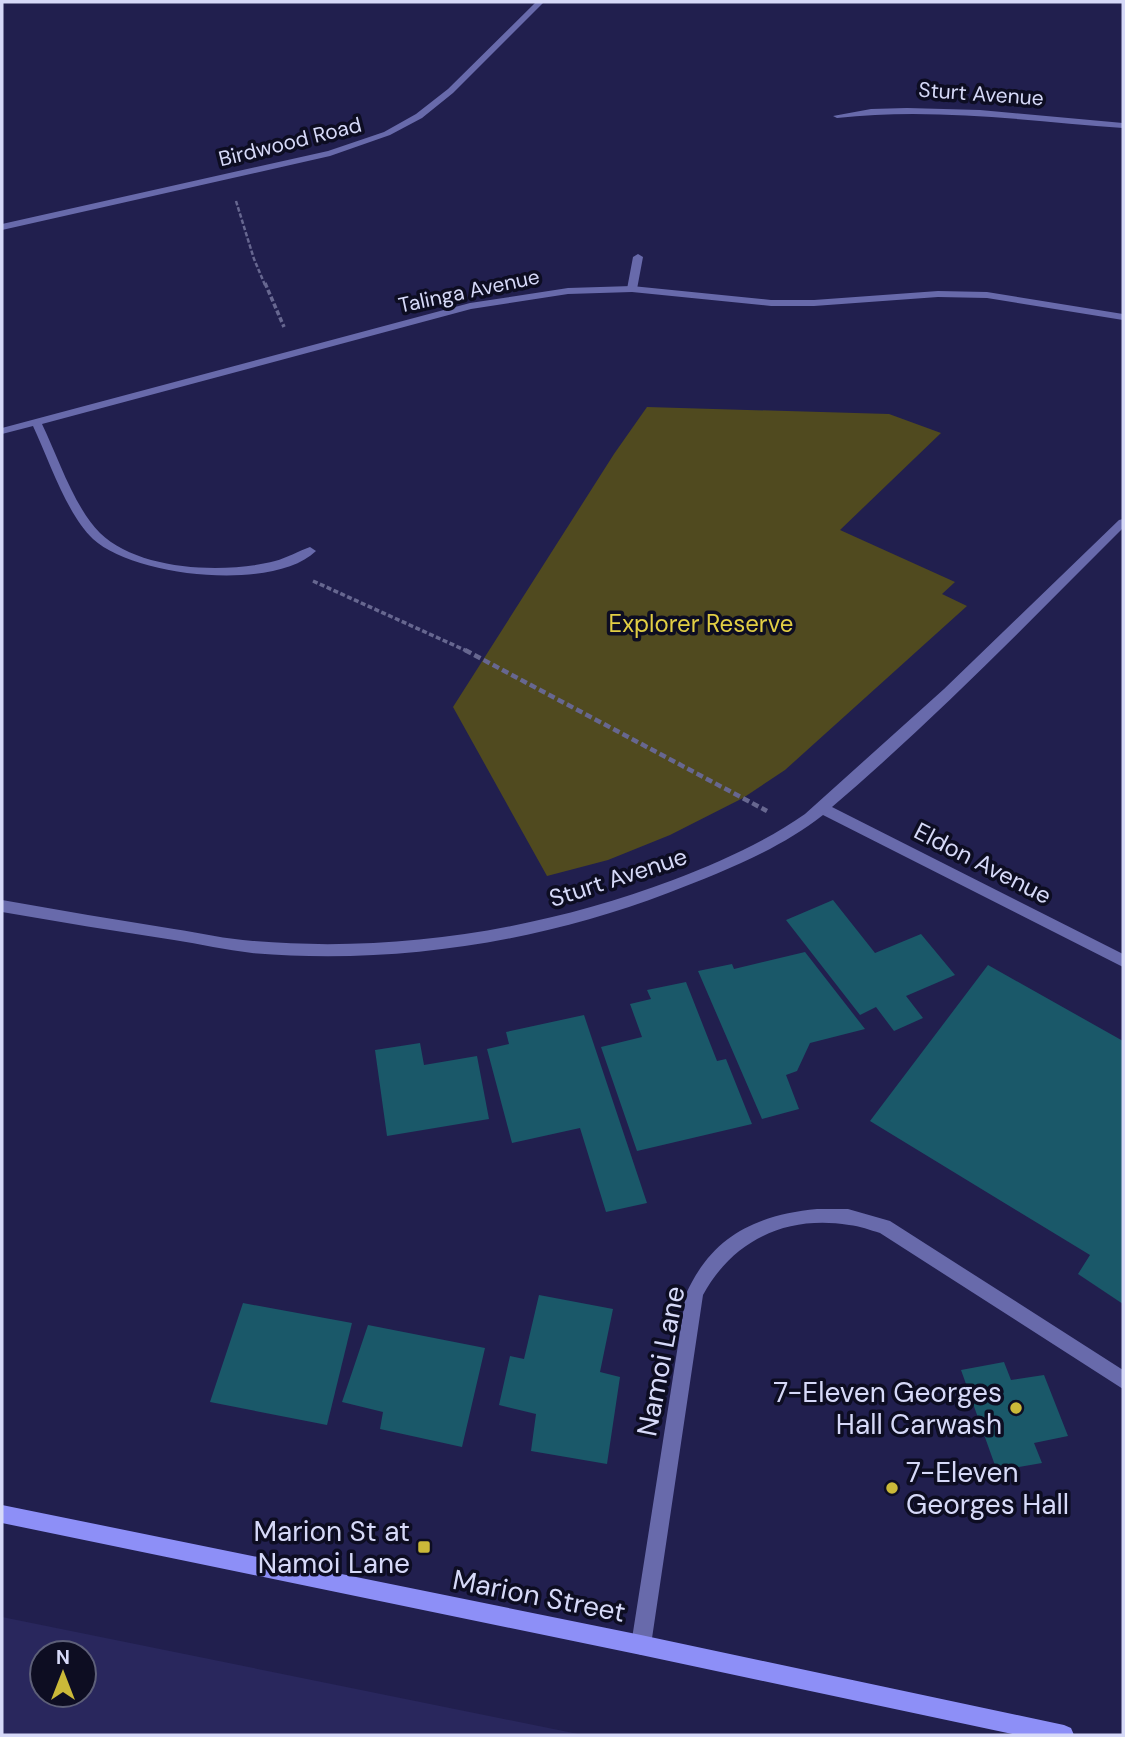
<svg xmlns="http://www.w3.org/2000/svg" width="1125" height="1737" font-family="'DM Sans',sans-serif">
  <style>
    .built { fill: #29275d; fill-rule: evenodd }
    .green { fill: #504a1f }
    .building { fill: #1a5869 }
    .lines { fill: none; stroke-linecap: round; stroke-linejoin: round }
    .path-far2 { stroke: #676790; stroke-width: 2.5; stroke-dasharray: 4.5 2; stroke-linecap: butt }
    .path-far1 { stroke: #676790; stroke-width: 3.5; stroke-dasharray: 5 2.5; stroke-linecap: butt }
    .path { stroke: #676790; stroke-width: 4.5; stroke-dasharray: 7 3.5; stroke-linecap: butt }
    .service { fill: #686aab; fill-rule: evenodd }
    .minor { fill: #686aab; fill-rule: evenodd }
    .secondary { fill: #8d8ff7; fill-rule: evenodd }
    .poi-dot { fill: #cbb939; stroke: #0d0d22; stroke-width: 2.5 }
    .labels { text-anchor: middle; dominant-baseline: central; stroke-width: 7; stroke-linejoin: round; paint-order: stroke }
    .far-street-label { font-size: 21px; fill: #d6d9f8; stroke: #0d0d22 }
    .park-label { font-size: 24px; fill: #e1ce44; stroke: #0d0d22 }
    .street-label { font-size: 24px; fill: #d6d9f8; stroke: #0d0d22 }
    .near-street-label { font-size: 28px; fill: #d6d9f8; stroke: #0d0d22 }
    .near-poi-label { font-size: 28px; fill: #d6d9f8; stroke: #0d0d22; text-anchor: end }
  </style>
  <rect width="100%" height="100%" fill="#211f4e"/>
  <!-- built -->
  <path class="built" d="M2,1617l581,118h-581zM42,1653h42v42h-42z"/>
  <!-- green -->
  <polygon class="green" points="647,407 889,414 941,433 840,530 955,582 942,594 967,606 785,770 743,798 670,835 608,860 547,876 453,707 614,454"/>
  <!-- building -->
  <g class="building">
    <polygon points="833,900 875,953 921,934 955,975 906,996 923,1018 894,1031 876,1007 860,1015 786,920"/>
    <polygon points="805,952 865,1029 810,1043 797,1071 786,1075 799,1109 762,1119 698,971 732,964 734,969"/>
    <polygon points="988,965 1123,1041 1123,1304 1078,1274 1090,1255 870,1121"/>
    <polygon points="686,982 717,1061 726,1059 752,1124 637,1151 601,1047 642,1037 630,1004 651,999 647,990"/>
    <polygon points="584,1015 647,1203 606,1212 580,1128 512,1143 487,1049 509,1044 506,1032"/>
    <polygon points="420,1043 424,1065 477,1056 489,1119 387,1136 375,1050"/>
    <polygon points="539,1295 613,1309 600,1372 620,1377 607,1464 531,1451 536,1414 499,1405 510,1356 524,1359"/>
    <polygon points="243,1303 352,1323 327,1425 210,1402"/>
    <polygon points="368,1325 485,1348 462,1447 380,1429 383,1412 342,1402"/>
    <polygon points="1004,1362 1011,1380 1044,1375 1068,1436 1034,1443 1042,1463 997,1471 961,1370"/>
  </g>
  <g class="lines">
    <!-- path-far2 -->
    <polyline class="path-far2" points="236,201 254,259 265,285"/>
    <!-- path-far1 -->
    <g class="path-far1">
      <polyline points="265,283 284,327"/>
      <polyline points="313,581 469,652"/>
    </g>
    <!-- path -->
    <polyline class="path" points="465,650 767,811"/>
    <!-- service -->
    <g class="service">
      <polygon points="638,254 643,257 637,289 632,292 627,289 633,257"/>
      <path d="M817,1209h31l42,12 233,149v19l-243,-156c-10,-3 -20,-7 -31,-8 -63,-10 -116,15 -146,70l-52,350 -3,7 -7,3 -7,-3 -3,-7 55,-351c26,-58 70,-79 131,-85z"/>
    </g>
    <!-- minor -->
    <g class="minor">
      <polygon points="536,2 544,2 453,93 422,118 390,135 330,156 2,230 2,224 328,151 384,132 416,114 448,89"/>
      <path d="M907,108l73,2 143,13v5c-96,-7 -190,-21 -286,-10l-4,-2 38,-7z"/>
      <path d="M632,286l139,14h43l124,-9 49,1 136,22v6l-136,-22 -49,-1 -124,9h-43l-139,-14 -64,2 -97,15 -429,115c16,33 32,83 58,109 39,38 125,41 175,28 12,-3 23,-10 35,-14l6,4c-42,41 -182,26 -223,-12 -27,-26 -44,-79 -60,-113l-31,8v-6l468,-125 98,-15z"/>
      <path d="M1123,519v9c-95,95 -189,192 -291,279l291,147v13l-300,-152c-46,36 -101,57 -155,78 -131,50 -276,72 -416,60 -26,-3 -52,-9 -78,-13 -58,-9 -115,-18 -172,-28v-12c57,10 115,20 172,29 26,4 52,10 79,12 142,12 287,-11 420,-61 47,-18 92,-38 132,-66l139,-125 175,-169z"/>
    </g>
    <!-- secondary -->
    <polygon class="secondary" points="2,1505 641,1635 1064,1725 1071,1728 1074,1735 1017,1735 641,1655 2,1523"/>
  </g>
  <!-- markers -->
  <g class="poi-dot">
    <circle cx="1016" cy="1408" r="7"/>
    <circle cx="892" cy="1488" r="7"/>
    <rect x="417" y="1540" width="14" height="14" rx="3.5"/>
  </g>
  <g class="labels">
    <!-- far-street labels -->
    <g class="far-street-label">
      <text transform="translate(981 94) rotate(4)">Sturt Avenue</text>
      <text transform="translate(290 142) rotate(-14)">Birdwood Road</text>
      <text transform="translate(469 291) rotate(-12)">Talinga Avenue</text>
    </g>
    <!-- park labels -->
    <g class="park-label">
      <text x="701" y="623">Explorer Reserve</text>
    </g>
    <!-- street labels -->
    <g class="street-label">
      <text transform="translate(983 863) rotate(27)">Eldon Avenue</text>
      <text transform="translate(618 877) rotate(-18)">Sturt Avenue</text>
    </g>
    <!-- near-street labels -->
    <g class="near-street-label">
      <text transform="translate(661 1361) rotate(-79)">Namoi Lane</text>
      <text transform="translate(539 1596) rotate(11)">Marion Street</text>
    </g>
    <!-- near-poi labels -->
    <g class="near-poi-label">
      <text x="1002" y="1392">7-Eleven Georges<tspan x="1002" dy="32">Hall Carwash</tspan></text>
      <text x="906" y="1472" text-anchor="start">7-Eleven<tspan x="906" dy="32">Georges Hall</tspan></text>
      <text x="410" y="1531">Marion St at<tspan x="410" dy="32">Namoi Lane</tspan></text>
    </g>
  </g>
  <!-- border -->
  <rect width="1125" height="1737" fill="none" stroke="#d6d9f8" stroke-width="7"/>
  <!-- north arrow -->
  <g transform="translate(63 1674)"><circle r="33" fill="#0d0d22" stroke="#5d5f78" stroke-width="2"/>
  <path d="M0-5L12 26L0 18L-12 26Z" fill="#cbb939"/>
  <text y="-10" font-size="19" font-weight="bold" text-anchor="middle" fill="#d6d9f8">N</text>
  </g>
</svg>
